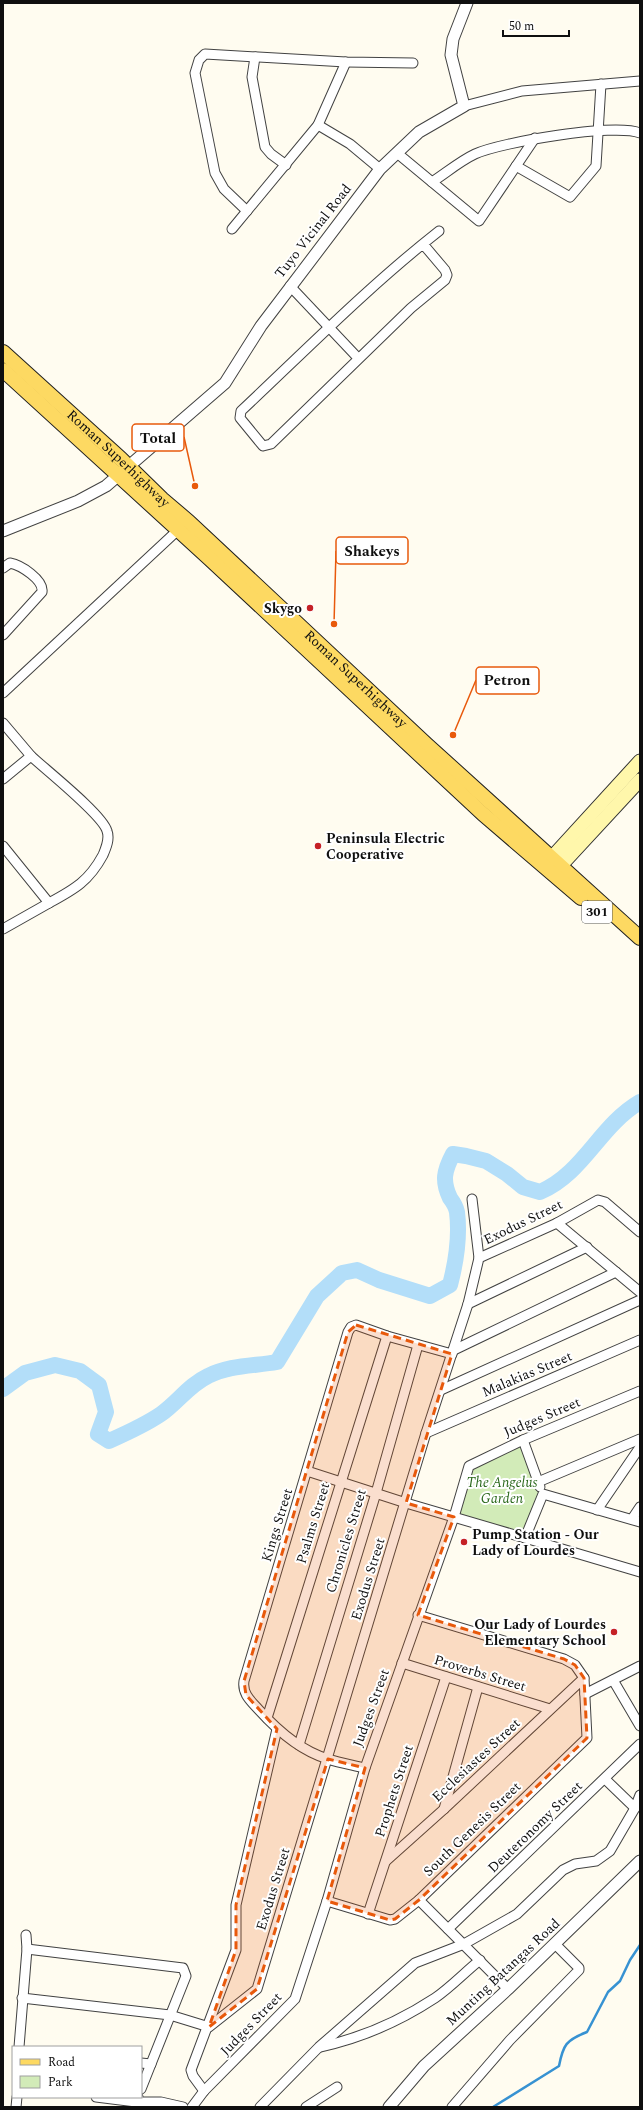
<svg xmlns="http://www.w3.org/2000/svg" width="643" height="2110" font-family="Spectral,serif">
  <style>
    .green { fill: #d2ebb8 }
    .lines { fill: none; stroke-linecap: round; stroke-linejoin: round }
    .stream { stroke: #3792d2; stroke-width: 2.5 }
    .river { stroke: #b3def9; stroke-width: 16 }
    .minor-casing { stroke: #424242; stroke-width: 11 }
    .tertiary-casing { stroke: #424242; stroke-width: 13 }
    .secondary-casing { stroke: #313131; stroke-width: 15 }
    .primary-casing { stroke: #202020; stroke-width: 16 }
    .minor { stroke: #fff; stroke-width: 9 }
    .tertiary { stroke: #fff; stroke-width: 11 }
    .secondary { stroke: #fff7ab; stroke-width: 13 }
    .primary { stroke: #fdd962; stroke-width: 14 }
    .marked { fill: #e8590c; fill-opacity: 0.2; stroke: #e8590c; stroke-width: 3; stroke-dasharray: 8 5; stroke-linejoin: round }
    .poi-dot { fill: #c52126; stroke: #fff; stroke-width: 1.5 }
    .labels { text-anchor: middle; dominant-baseline: central; stroke-width: 4; stroke-linejoin: round; paint-order: stroke }
    .shield { fill: #fff; stroke: #575757; stroke-width: 1 }
    .shield-label { font-size: 13px; font-weight: bold; fill: #0f0f0f }
    .street-label { font-size: 14px; fill: #0f0f0f; stroke: #fff }
    .poi-label { font-size: 14px; font-weight: bold; fill: #0f0f0f; stroke: #fff; text-anchor: end }
    .park-label { font-size: 14px; font-style: italic; fill: #2b691c; stroke: #fff }
    .leader { fill: none; stroke: #e8590c; stroke-width: 1.5 }
    .callout-dot { fill: #e8590c; stroke: #fff; stroke-width: 1.5 }
    .callout { fill: #fff; stroke: #e8590c; stroke-width: 1.5 }
    .callout-label { font-size: 15px; text-anchor: middle; font-weight: bold; fill: #0f0f0f }
  </style>
  <rect width="100%" height="100%" fill="#fffcf0"/>
  <!-- green -->
  <polygon class="green" points="523,1442 540,1493 527,1533 455,1513 470,1466"/>
  <g class="lines">
    <!-- stream -->
    <path class="stream" d="M493,2107l66,-41c4,-21 7,-26 28,-34l21,-40 12,-11 10,-21 10,-15"/>
    <!-- river -->
    <path class="river" d="M3,1389l22,-16 30,-8 25,6 19,14 7,27 -8,22 11,7c18,-8 36,-16 52,-27 17,-12 28,-29 47,-38 21,-11 47,-10 69,-14l40,-66 25,-23 15,-3 22,10 51,16 20,-11c6,-23 10,-49 7,-73 -1,-5 -4,-10 -7,-14 -8,-17 -6,-27 3,-44l13,2 20,5 21,13 16,13 17,5c44,-19 59,-66 100,-90"/>
    <!-- minor casing -->
    <g class="minor-casing">
      <g id="minor">
        <polyline points="255,57 252,77 265,147 271,154 286,165"/>
        <polyline points="464,106 522,91 640,81"/>
        <polyline points="318,125 350,144 380,169"/>
        <polyline points="397,153 479,221 535,138"/>
        <polyline points="516,166 570,197 596,166 601,84"/>
        <path d="M432,182c14,-9 28,-21 43,-28 26,-12 140,-31 165,-21"/>
        <polyline points="247,211 224,189 215,173 195,73 199,60 205,54 346,62 413,63"/>
        <polyline points="232,229 318,125 346,62"/>
        <path d="M423,244l22,26 2,5 -2,5 -34,28 -140,136 -8,2 -23,-28 1,-7c65,-61 128,-125 198,-180"/>
        <polyline points="290,286 358,358"/>
        <path d="M3,568l7,-5c11,2 34,17 32,29l-39,43"/>
        <polyline points="3,693 178,530"/>
        <polyline points="3,723 31,756 3,779"/>
        <path d="M31,756c15,14 72,59 76,75 3,8 -1,17 -4,24 -14,26 -28,34 -54,48"/>
        <polyline points="3,846 49,903 3,929"/>
        <polyline points="472,1199 479,1258"/>
        <polyline points="557,1223 640,1292"/>
        <polyline points="468,1304 587,1247"/>
        <polyline points="454,1350 616,1272"/>
        <polyline points="441,1390 640,1300"/>
        <polyline points="426,1433 640,1340"/>
        <polyline points="523,1440 540,1487"/>
        <polyline points="307,1471 406,1503 525,1538"/>
        <polyline points="538,1482 640,1439"/>
        <polyline points="597,1510 640,1447"/>
        <polyline points="632,1519 640,1507"/>
        <polyline points="640,1522 543,1494 525,1538 640,1572"/>
        <polyline points="402,1663 550,1709"/>
        <polyline points="613,1680 640,1726"/>
        <polyline points="585,1694 640,1666"/>
        <polyline points="267,1718 387,1336"/>
        <polyline points="299,1745 376,1493 418,1345"/>
        <path d="M365,1768c-12,-3 -25,-5 -37,-9 -27,-8 -50,-28 -69,-49 -8,-9 -17,-16 -15,-29l104,-349 3,-5 5,-2 31,11 65,18"/>
        <polyline points="605,1779 635,1808 640,1795"/>
        <polyline points="444,1809 478,1687"/>
        <polyline points="386,1861 443,1810 584,1678"/>
        <polyline points="419,1900 508,1989"/>
        <polyline points="327,1901 390,1920 395,1919 419,1900 587,1738 584,1678 575,1665 564,1659 418,1615"/>
        <polyline points="368,1914 446,1677"/>
        <polyline points="448,1929 640,1744"/>
        <polyline points="27,1949 183,1968 186,1976 141,2089"/>
        <polyline points="22,1998 170,2015 209,2027 257,1989 426,1433 468,1304 479,1258 557,1223 598,1200 605,1202 640,1232"/>
        <polyline points="19,2047 27,1949 26,1935"/>
        <path d="M320,2047c42,-9 80,-26 115,-49 16,-11 30,-26 45,-38"/>
        <polyline points="141,2063 151,2064"/>
        <polyline points="204,2091 193,2076 191,2070 236,1950 236,1905 277,1729"/>
        <polyline points="96,2097 136,2102 138,2097"/>
        <polyline points="136,2102 161,2102 183,2107"/>
        <polyline points="16,2107 17,2097"/>
        <polyline points="192,2107 204,2091 295,1999 327,1901 365,1768 454,1517 469,1466 523,1440 640,1391"/>
        <polyline points="260,2107 319,2047 415,1963 464,1944 517,1914 563,1870 575,1864 596,1861 610,1851 635,1808"/>
        <polyline points="306,2107 337,2087"/>
        <polyline points="452,2107 510,2040 579,1970 579,1968 555,1944"/>
      </g>
    </g>
    <!-- tertiary casing -->
    <g class="tertiary-casing">
      <g id="tertiary">
        <polyline points="3,531 78,501 106,486 225,383 261,326 380,169 419,132 464,106 451,55 453,39 467,3"/>
        <polyline points="389,2107 424,2066 508,1989 640,1861"/>
      </g>
    </g>
    <!-- secondary casing -->
    <g class="secondary-casing">
      <g id="secondary">
        <polyline points="545,865 640,761"/>
        <polyline points="553,874 640,780"/>
      </g>
    </g>
    <!-- primary casing -->
    <g class="primary-casing">
      <g id="primary">
        <path id="s1" d="M3,352l118,107 41,40 27,23 237,222 214,194"/>
        <polyline points="3,370 210,559 483,814 581,898"/>
      </g>
    </g>
    <!-- minor -->
    <use href="#minor" class="minor"/>
    <!-- tertiary -->
    <use href="#tertiary" class="tertiary"/>
    <!-- secondary -->
    <use href="#secondary" class="secondary"/>
    <!-- primary -->
    <use href="#primary" class="primary"/>
  </g>
  <!-- marked area -->
  <path class="marked" d="M356,1325l96,29 -46,149 48,14 -36,98 146,44 11,6 9,13 3,60 -168,162 -24,19 -5,1 -63,-19 38,-133 -37,-9 -71,230 -48,38 27,-77v-45l41,-176 -31,-34 -2,-14 104,-349z"/>
  <!-- markers -->
  <g class="poi-dot">
    <circle cx="310" cy="608" r="4"/>
    <circle cx="318" cy="846" r="4"/>
    <circle cx="464" cy="1542" r="4"/>
    <circle cx="614" cy="1632" r="4"/>
  </g>
  <g class="labels">
    <!-- shield labels -->
    <rect class="shield" x="582" y="901" width="30" height="22" rx="3"/>
    <g class="shield-label">
      <text x="597" y="912">301</text>
    </g>
    <!-- street labels -->
    <g class="street-label">
      <text transform="translate(313 231) rotate(-52)">Tuyo Vicinal Road</text>
      <text stroke="none"><textPath href="#s1" startOffset="157">Roman Superhighway</textPath></text>
      <text stroke="none"><textPath href="#s1" startOffset="481">Roman Superhighway</textPath></text>
      <text transform="translate(523 1222) rotate(-26)">Exodus Street</text>
      <text transform="translate(527 1374) rotate(-23)">Malakias Street</text>
      <text transform="translate(542 1417) rotate(-23)">Judges Street</text>
      <text transform="translate(313 1523) rotate(-73)">Psalms Street</text>
      <text transform="translate(277 1525) rotate(-73)">Kings Street</text>
      <text transform="translate(346 1541) rotate(-73)">Chronicles Street</text>
      <text transform="translate(368 1579) rotate(-73)">Exodus Street</text>
      <text transform="translate(480 1673) rotate(17)">Proverbs Street</text>
      <text transform="translate(371 1708) rotate(-70)">Judges Street</text>
      <text transform="translate(476 1760) rotate(-43)">Ecclesiastes Street</text>
      <text transform="translate(394 1791) rotate(-72)">Prophets Street</text>
      <text transform="translate(535 1827) rotate(-44)">Deuteronomy Street</text>
      <text transform="translate(472 1829) rotate(-44)">South Genesis Street</text>
      <text transform="translate(273 1889) rotate(-73)">Exodus Street</text>
      <text transform="translate(503 1972) rotate(-43)">Munting Batangas Road</text>
      <text transform="translate(251 2024) rotate(-46)">Judges Street</text>
    </g>
    <!-- poi labels -->
    <g class="poi-label">
      <text x="302" y="608">Skygo</text>
      <text x="326" y="838" text-anchor="start">Peninsula Electric<tspan x="326" dy="16">Cooperative</tspan></text>
      <text x="472" y="1534" text-anchor="start">Pump Station - Our<tspan x="472" dy="16">Lady of Lourdes</tspan></text>
      <text x="606" y="1624">Our Lady of Lourdes<tspan x="606" dy="16">Elementary School</tspan></text>
    </g>
    <!-- park labels -->
    <g class="park-label">
      <text x="502" y="1482">The Angelus<tspan x="502" dy="16">Garden</tspan></text>
    </g>
  </g>
  <!-- callouts -->
  <path class="leader" d="M195 486L184 437M334 624L336 551M453 735L476 680"/>
  <g class="callout-dot">
    <circle cx="195" cy="486" r="4"/>
    <circle cx="334" cy="624" r="4"/>
    <circle cx="453" cy="735" r="4"/>
  </g>
  <g class="callout">
    <rect x="132" y="424" width="52" height="27" rx="4"/>
    <rect x="336" y="537" width="72" height="27" rx="4"/>
    <rect x="476" y="667" width="63" height="27" rx="4"/>
  </g>
  <g class="callout-label">
    <text x="158" y="443">Total</text>
    <text x="372" y="556">Shakeys</text>
    <text x="507" y="685">Petron</text>
  </g>
  <!-- border -->
  <rect width="643" height="2110" fill="none" stroke="#0f0f0f" stroke-width="8"/>
  <!-- legend -->
  <rect x="12" y="2046" width="130" height="52" fill="#ffffff" stroke="#9f9f9f"/>
  <rect x="20" y="2059" width="20" height="6" fill="#fdd962" stroke="#9f9f9f"/>
  <text x="48" y="2066" font-size="12" fill="#0f0f0f">Road</text>
  <rect x="20" y="2076" width="20" height="12" fill="#d2ebb8" stroke="#9f9f9f"/>
  <text x="48" y="2086" font-size="12" fill="#0f0f0f">Park</text>
  <!-- scale -->
  <path d="M503 30v6h66v-6" fill="none" stroke="#0f0f0f" stroke-width="2"/>
  <text x="509" y="30" font-size="12" fill="#0f0f0f" stroke="#ffffff" stroke-width="3" paint-order="stroke">50 m</text>
</svg>
